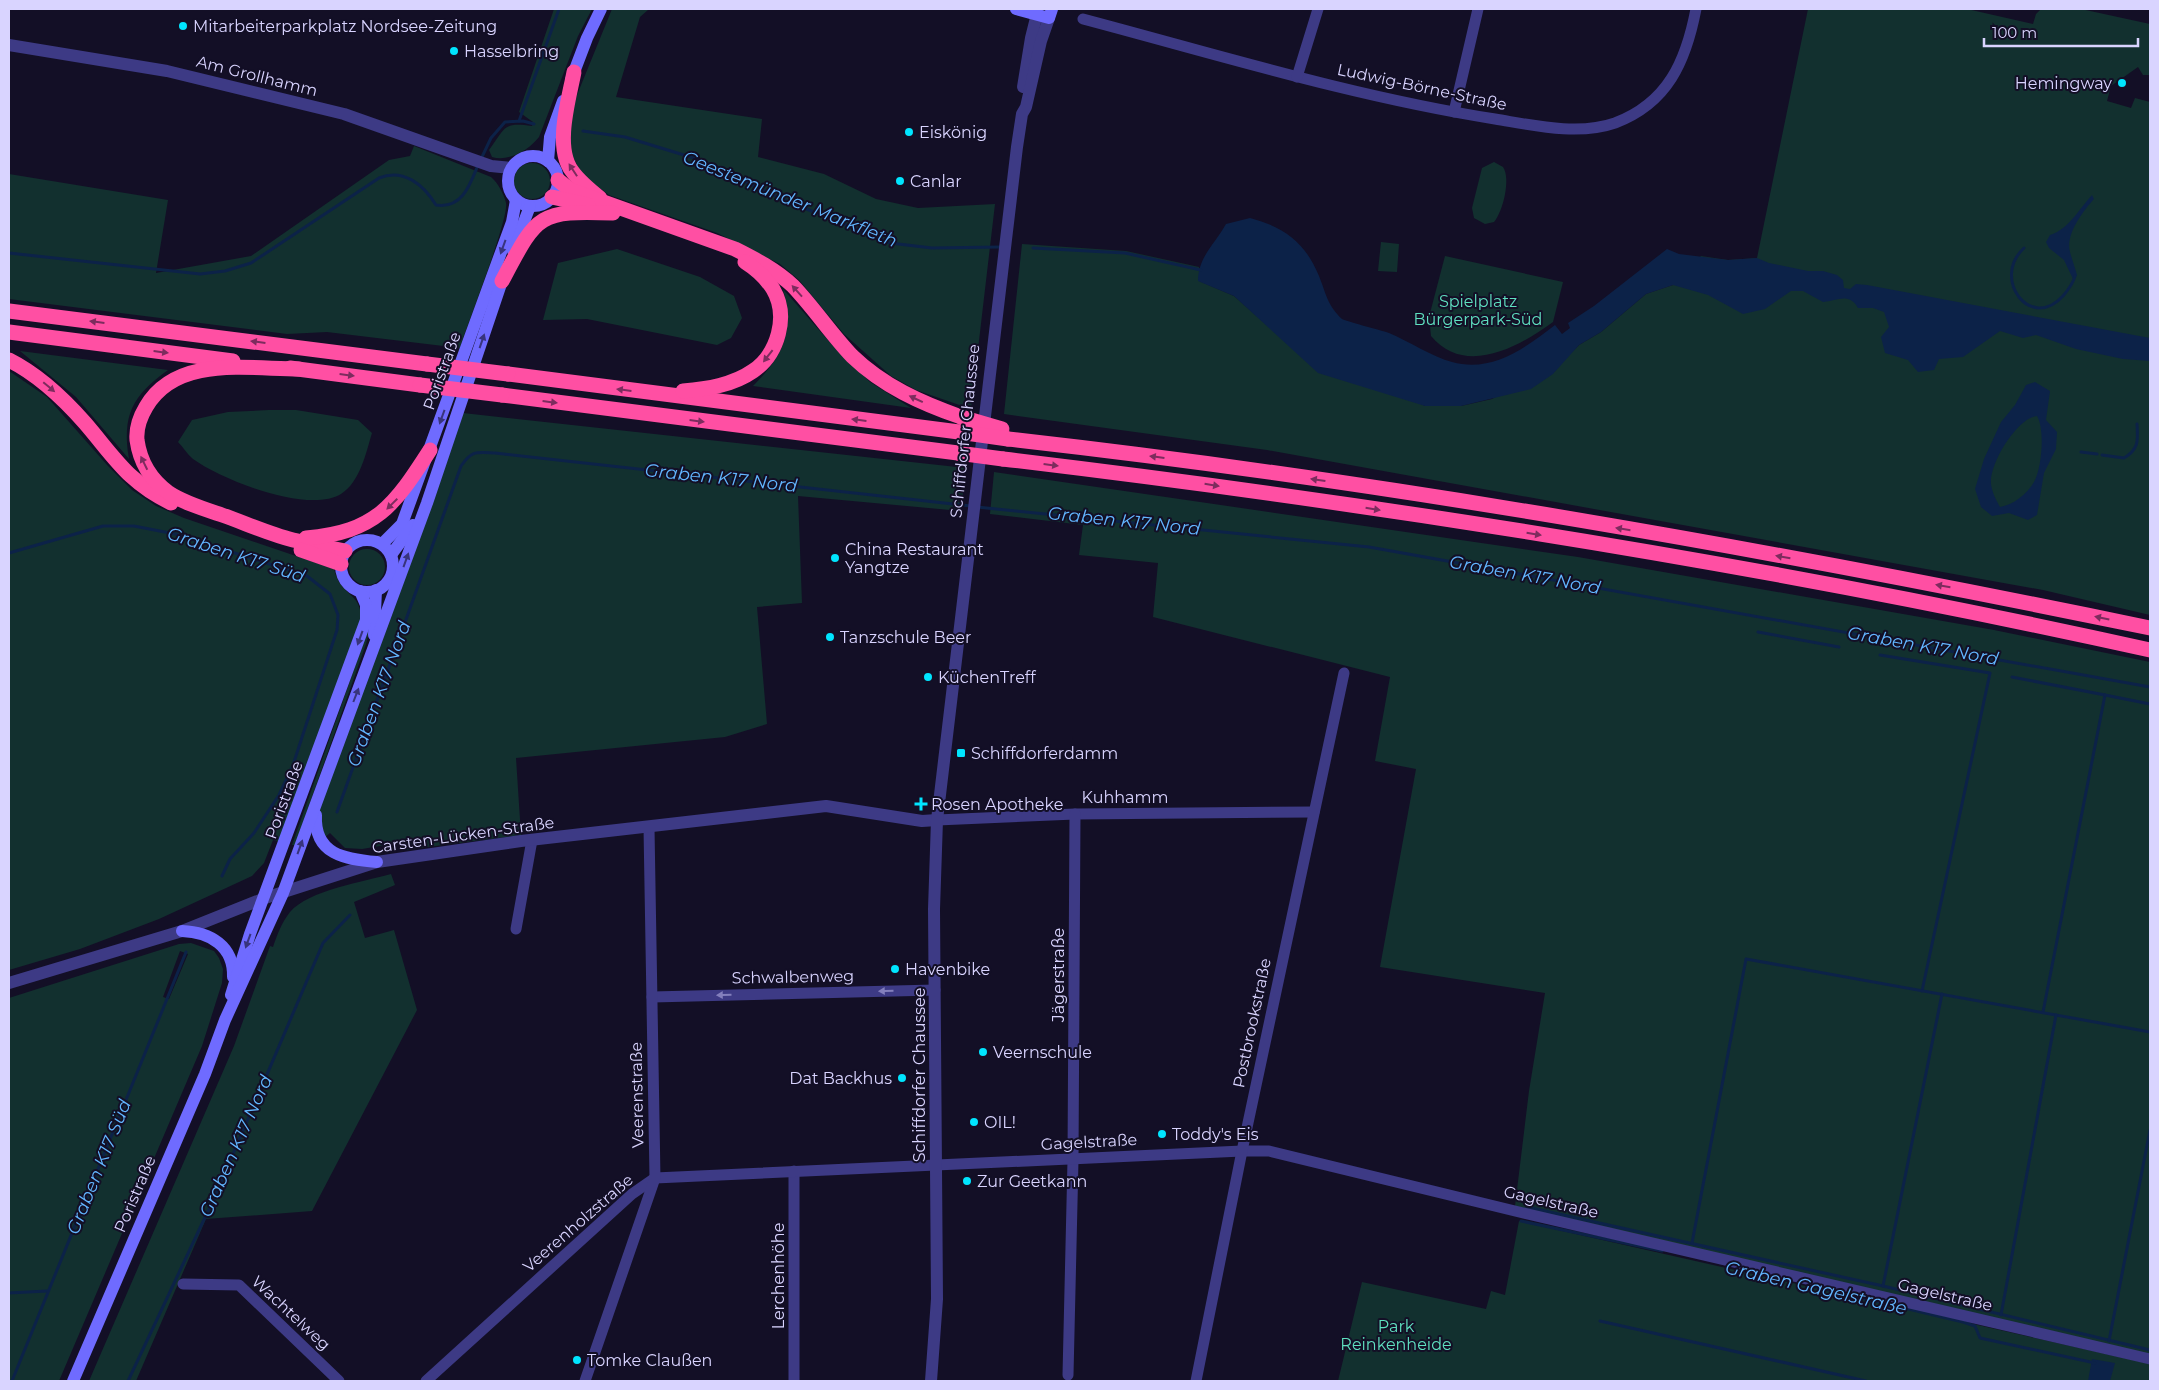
<svg xmlns="http://www.w3.org/2000/svg" width="2159" height="1390" font-family="Montserrat,sans-serif">
  <style>
    .green { fill: #12302f; fill-rule: evenodd }
    .water { fill: #0c2248; fill-rule: evenodd }
    .lines { fill: none; stroke-linecap: round; stroke-linejoin: round }
    .stream { stroke: #0c2248; stroke-width: 3 }
    .minor { stroke: #3d3a85; stroke-width: 11 }
    .tertiary { stroke: #3d3a85; stroke-width: 12 }
    .secondary { stroke: #6f6bff; stroke-width: 12 }
    .motorway { stroke: #ff4fa3; stroke-width: 15 }
    .motorway-bridge { stroke: #ff4fa3; stroke-width: 15 }
    .oneway { fill: #7d2c5e }
    .oneway2 { fill: #38347d }
    .oneway3 { fill: #837fbc }
    .poi-dot { fill: #00e5ff; stroke: #130f26; stroke-width: 2 }
    .labels { text-anchor: middle; dominant-baseline: central; stroke-width: 4; stroke-linejoin: round; paint-order: stroke }
    .poi-label { font-size: 16px; fill: #d9d4ff; stroke: #130f26; text-anchor: start }
    .street-label { font-size: 16px; fill: #d9d4ff; stroke: #130f26 }
    .park-label { font-size: 16px; fill: #5fe0c0; stroke: #130f26 }
    .water-label { font-size: 18px; font-style: italic; fill: #62b6ff; stroke: #130f26 }
  </style>
  <rect width="100%" height="100%" fill="#130f26"/>
  <!-- green -->
  <g class="green">
    <path d="M554,9h38l-14,27 -39,101c-10,13 -30,25 -47,20l-3,-7c17,-23 14,-28 43,-24l1,-4 -14,-10z"/>
    <polygon points="612,9 649,9 640,17 616,97 762,119 758,157 824,174 876,199 918,208 995,204 971,409 916,390 891,376 844,334 799,280 780,264 717,233 609,195 582,175 570,151 571,117 577,95"/>
    <polygon points="1808,9 1967,9 2033,24 2036,14 2041,9 2081,9 2150,24 2150,75 2143,75 2138,67 2111,86 2107,101 2131,108 2135,98 2150,102 2150,615 2043,590 1267,450 1004,414 1022,244 1126,251 1199,267 1199,281 1234,296 1268,326 1425,406 1461,406 1492,399 1569,355 1579,345 1601,332 1646,294 1673,285 1701,256 1728,260 1757,258"/>
    <path d="M414,146l77,31c7,6 13,17 15,26 3,16 -39,122 -46,145l-133,-16 -40,2 -278,-35v-125l159,26 -12,73 95,-17 138,-96 21,-4z"/>
    <path d="M1494,162l9,5c8,12 0,44 -9,55l-9,2 -11,-6 -2,-10 10,-40z"/>
    <circle cx="532" cy="181" r="18"/>
    <polygon points="1381,242 1399,244 1397,272 1378,271"/>
    <polygon points="617,249 700,277 734,296 742,318 731,338 717,345 587,319 543,320 558,263"/>
    <path d="M1445,256l118,26 -10,40c-34,25 -88,55 -122,14l-2,-19z"/>
    <path d="M783,289l51,58 36,35 41,26 -158,-22c31,-31 41,-53 30,-97z"/>
    <path d="M20,351l148,19c-36,26 -46,45 -39,89l-53,-62z"/>
    <path d="M9,371l38,26 61,69 24,24 24,16 28,12 150,51c6,27 27,23 27,49l-81,224 -7,-2 -9,23 -12,13 -93,43 -79,30 -71,21z"/>
    <path d="M269,410h27l62,10 14,13c-6,20 -12,49 -31,61 -33,20 -119,-14 -148,-35 -6,-5 -10,-12 -15,-17l14,-22 36,-8z"/>
    <polygon points="463,413 966,468 961,511 798,496 802,603 757,607 767,724 725,737 516,758 521,835 404,850 404,842 362,849 345,848 330,833 324,838 319,822 320,804"/>
    <polygon points="994,472 1578,557 1994,630 2150,662 2150,1355 1515,1206 1529,1091 1545,993 1380,967 1416,769 1375,761 1390,677 1153,617 1158,563 1079,555 1083,525 990,514"/>
    <circle cx="367" cy="567" r="18"/>
    <polygon points="369,627 370,628 366,644 295,845 292,845"/>
    <path d="M391,874l4,11 -41,17 11,36 29,-8 23,80 -105,201 -106,8 -70,162h-47l145,-335 36,-100 3,1c4,-12 9,-25 17,-35 19,-22 73,-30 101,-38z"/>
    <path d="M191,943l23,8 5,7 4,11 -1,14 -20,63 -143,335h-50v-383l170,-54zM180,951l8,3 -19,45 -6,-2z"/>
    <polygon points="1519,1221 2150,1364 2150,1381 1338,1381 1362,1282 1486,1309 1491,1291 1505,1295"/>
  </g>
  <!-- water -->
  <g class="water">
    <path d="M2092,195l2,4c-11,12 -29,36 -24,53 2,8 5,15 7,23l-3,6 -10,-21 -15,-12 -3,-6 4,-7c19,-6 29,-26 42,-40z"/>
    <path d="M1250,218c34,9 55,24 69,58 7,17 8,29 23,43 3,2 38,11 47,14 19,8 44,24 63,29 40,11 73,-14 103,-37l7,9 8,-6 -2,-5 26,-17 73,-57 12,5 49,6 29,-2 12,5 39,8h15l14,4 6,5 1,8 6,1 6,-5 11,1 283,53v23l-27,-2 -47,-10 -40,-14 -13,3 -23,-7 -37,26 -24,2 -5,11 -16,2 -10,-12 -23,-7 -4,-16 8,-10 -5,-15 -11,-4h-15c-9,-16 -21,-7 -35,-6l-20,-11h-12l-26,18 -22,5 -35,-19 -35,-10 -27,9 -45,38 -22,13 -26,29 -22,15 -70,17h-36l-107,-33 -84,-77 -36,-15c0,-24 17,-37 28,-57z"/>
    <path d="M2035,382l15,9 -4,29 11,12 -1,17 -12,24 -7,42 -9,5 -19,-7 -17,3 -11,-9 -6,-18 9,-30 17,-37 14,-17 11,-20zM2037,416c8,13 5,52 -3,66 -7,12 -21,23 -34,25 -4,-7 -8,-15 -9,-23 -2,-20 26,-66 46,-68z"/>
    <polygon points="2092,1359 2115,1363 2110,1381 2088,1381"/>
  </g>
  <g class="lines">
    <!-- stream -->
    <g class="stream">
      <polyline points="519,121 559,9"/>
      <polyline points="583,131 625,137 697,159 782,199 890,243 932,248 1000,247"/>
      <polyline points="481,159 491,138 505,122 523,121 534,124"/>
      <polyline points="1033,248 1125,253 1201,270"/>
      <path d="M2024,248c-33,30 6,84 39,48 5,-6 10,-12 12,-20"/>
      <path d="M9,253l191,21 25,-3 26,-8 128,-85c24,-10 44,6 57,27 26,4 34,-20 42,-40"/>
      <polyline points="2081,452 2097,454"/>
      <path d="M2102,455l22,3c15,-9 14,-17 13,-34"/>
      <polyline points="977,507 1369,547 2150,687"/>
      <polyline points="9,553 103,526 134,526 175,534 307,576 330,594 338,615 337,630 293,765 279,795 254,833 230,859 222,876"/>
      <polyline points="1758,632 1839,647"/>
      <polyline points="1880,655 1990,673 1922,991"/>
      <polyline points="2012,677 2105,695 2043,1012"/>
      <polyline points="2105,695 2150,704"/>
      <path d="M337,812l124,-346c11,-16 15,-14 34,-13l476,53"/>
      <polyline points="1527,1207 1883,1286 2150,1350"/>
      <polyline points="1521,1221 1662,1251"/>
      <polyline points="1692,1243 1746,959 2150,1032"/>
      <polyline points="1812,1286 1963,1322 1975,1326 1980,1338 2095,1363"/>
      <polyline points="1883,1286 1942,994"/>
      <polyline points="9,1293 47,1291"/>
      <polyline points="2001,1315 2056,1015"/>
      <polyline points="1600,1321 1866,1381"/>
      <polyline points="2109,1341 2150,1130"/>
      <polyline points="12,1381 186,952"/>
      <polyline points="128,1381 216,1194 323,943 350,915"/>
    </g>
    <!-- minor -->
    <g class="minor">
      <path d="M1083,19c136,36 272,78 412,100 37,6 83,17 120,4 53,-20 71,-62 81,-114"/>
      <polyline points="1297,77 1318,9"/>
      <polyline points="1454,112 1478,9"/>
      <polyline points="937,820 1075,814 1314,812"/>
      <polyline points="516,929 532,840"/>
      <polyline points="652,997 935,990"/>
      <polyline points="794,1171 794,1381"/>
      <polyline points="183,1284 239,1285 339,1381"/>
      <polyline points="1068,1375 1073,1160 1075,814"/>
      <polyline points="426,1381 632,1194 655,1178 1242,1151 1269,1151 1515,1211 2150,1359"/>
      <polyline points="585,1381 655,1178 649,828"/>
      <polyline points="1196,1381 1242,1151 1344,673"/>
    </g>
    <!-- tertiary -->
    <g class="tertiary">
      <polyline points="9,45 167,71 344,114 491,166 511,168"/>
      <polyline points="1023,87 1031,38 1037,14"/>
      <polyline points="9,983 182,931 265,898 377,862 521,841 826,806 922,821 937,820"/>
      <polyline points="931,1381 937,1299 934,909 937,820 1017,147 1022,114 1026,107 1041,41 1049,18"/>
    </g>
    <!-- secondary -->
    <g class="secondary">
      <polyline points="1016,9 1049,18 1052,9"/>
      <polyline points="571,80 587,38 601,9"/>
      <circle cx="533" cy="181" r="25"/>
      <polyline points="548,161 550,137 563,101"/>
      <polyline points="513,251 530,206"/>
      <circle cx="367" cy="566" r="26"/>
      <polyline points="382,544 402,524 512,222 516,200"/>
      <polyline points="391,555 413,525"/>
      <polyline points="374,635 376,590"/>
      <path d="M316,815c-2,40 29,44 61,47"/>
      <path d="M182,931c28,1 52,15 51,46"/>
      <polyline points="231,995 250,934 366,620 366,605 360,591"/>
      <polyline points="73,1381 205,1074 225,1020 283,893 427,503 505,272"/>
    </g>
    <!-- motorway -->
    <g class="motorway">
      <path d="M574,72c-5,27 -20,75 -2,99 7,10 18,19 28,27"/>
      <path d="M558,180l12,10 165,59c20,10 41,21 58,37 21,22 38,48 59,70 31,30 69,47 109,61"/>
      <polyline points="552,197 588,205"/>
      <path d="M502,281c35,-66 35,-71 111,-68"/>
      <polyline points="9,311 427,364"/>
      <polyline points="9,332 233,361"/>
      <path d="M9,360c30,15 54,38 76,63 30,35 43,59 86,80"/>
      <polyline points="290,368 420,385"/>
      <path d="M299,369c-51,0 -123,-14 -153,38 -6,10 -10,21 -9,33 3,22 14,40 32,53 15,10 35,16 53,22 23,8 47,19 71,25 17,4 35,7 52,11"/>
      <polyline points="508,374 959,432"/>
      <path d="M683,391c24,-2 50,-6 70,-20 25,-17 36,-55 20,-82 -7,-11 -17,-20 -28,-27"/>
      <polyline points="502,395 958,453"/>
      <path d="M1008,439c383,43 764,111 1142,189"/>
      <path d="M1003,459c385,46 769,107 1147,191"/>
      <path d="M306,538c70,-6 88,-32 124,-88"/>
      <polyline points="301,550 341,564"/>
    </g>
    <!-- motorway-bridge -->
    <g class="motorway-bridge">
      <polyline points="427,364 508,374"/>
      <polyline points="420,385 502,395"/>
      <polyline points="961,417 1002,429"/>
      <polyline points="959,432 1008,439"/>
      <polyline points="958,453 1003,459"/>
    </g>
  </g>
  <!-- one-way arrows -->
  <defs><path id="oneway-solid" d="M-6-.8H1V-3.2L6.5 0L1 3.2V.8H-6Z" transform="scale(1.25)"/></defs>
  <g class="oneway">
    <use href="#oneway-solid" transform="translate(573 170) rotate(-123)"/>
    <use href="#oneway-solid" transform="translate(797 291) rotate(-132)"/>
    <use href="#oneway-solid" transform="translate(97 322) rotate(-173)"/>
    <use href="#oneway-solid" transform="translate(258 342) rotate(-173)"/>
    <use href="#oneway-solid" transform="translate(161 352) rotate(7)"/>
    <use href="#oneway-solid" transform="translate(768 356) rotate(128)"/>
    <use href="#oneway-solid" transform="translate(347 375) rotate(7)"/>
    <use href="#oneway-solid" transform="translate(49 387) rotate(40)"/>
    <use href="#oneway-solid" transform="translate(624 390) rotate(-173)"/>
    <use href="#oneway-solid" transform="translate(916 399) rotate(-155)"/>
    <use href="#oneway-solid" transform="translate(550 402) rotate(7)"/>
    <use href="#oneway-solid" transform="translate(859 420) rotate(-173)"/>
    <use href="#oneway-solid" transform="translate(697 421) rotate(7)"/>
    <use href="#oneway-solid" transform="translate(1157 457) rotate(-173)"/>
    <use href="#oneway-solid" transform="translate(144 463) rotate(-116)"/>
    <use href="#oneway-solid" transform="translate(1051 465) rotate(7)"/>
    <use href="#oneway-solid" transform="translate(1318 480) rotate(-172)"/>
    <use href="#oneway-solid" transform="translate(1212 485) rotate(9)"/>
    <use href="#oneway-solid" transform="translate(392 504) rotate(135)"/>
    <use href="#oneway-solid" transform="translate(1373 509) rotate(9)"/>
    <use href="#oneway-solid" transform="translate(1623 529) rotate(-171)"/>
    <use href="#oneway-solid" transform="translate(1534 534) rotate(9)"/>
    <use href="#oneway-solid" transform="translate(1783 557) rotate(-170)"/>
    <use href="#oneway-solid" transform="translate(1943 586) rotate(-170)"/>
    <use href="#oneway-solid" transform="translate(2102 618) rotate(-168)"/>
  </g>
  <g class="oneway2">
    <use href="#oneway-solid" transform="translate(503 247) rotate(110)"/>
    <use href="#oneway-solid" transform="translate(482 341) rotate(-71)"/>
    <use href="#oneway-solid" transform="translate(442 417) rotate(110)"/>
    <use href="#oneway-solid" transform="translate(406 560) rotate(-70)"/>
    <use href="#oneway-solid" transform="translate(360 638) rotate(110)"/>
    <use href="#oneway-solid" transform="translate(356 695) rotate(-69)"/>
    <use href="#oneway-solid" transform="translate(300 847) rotate(-70)"/>
    <use href="#oneway-solid" transform="translate(248 941) rotate(110)"/>
  </g>
  <g class="oneway3">
    <use href="#oneway-solid" transform="translate(886 991) rotate(178)"/>
    <use href="#oneway-solid" transform="translate(724 995) rotate(179)"/>
  </g>
  <!-- markers -->
  <g class="poi-dot">
    <circle cx="183" cy="26" r="5"/>
    <circle cx="454" cy="51" r="5"/>
    <circle cx="2122" cy="83" r="5"/>
    <circle cx="909" cy="132" r="5"/>
    <circle cx="900" cy="181" r="5"/>
    <circle cx="835" cy="558" r="5"/>
    <circle cx="830" cy="637" r="5"/>
    <circle cx="928" cy="677" r="5"/>
    <rect x="956" y="748" width="10" height="10" rx="2.5"/>
    <path d="M918.5 796.5h5v5h5v5h-5v5h-5v-5h-5v-5h5z"/>
    <circle cx="895" cy="969" r="5"/>
    <circle cx="983" cy="1052" r="5"/>
    <circle cx="902" cy="1078" r="5"/>
    <circle cx="974" cy="1122" r="5"/>
    <circle cx="1162" cy="1134" r="5"/>
    <circle cx="967" cy="1181" r="5"/>
    <circle cx="577" cy="1360" r="5"/>
  </g>
  <g class="labels">
    <!-- poi labels -->
    <g class="poi-label">
      <text x="193" y="26">Mitarbeiterparkplatz Nordsee-Zeitung</text>
      <text x="464" y="51">Hasselbring</text>
      <text x="2112" y="83" text-anchor="end">Hemingway</text>
      <text x="919" y="132">Eiskönig</text>
      <text x="910" y="181">Canlar</text>
      <text x="845" y="549">China Restaurant<tspan x="845" dy="18">Yangtze</tspan></text>
      <text x="840" y="637">Tanzschule Beer</text>
      <text x="938" y="677">KüchenTreff</text>
      <text x="971" y="753">Schiffdorferdamm</text>
      <text x="931" y="804">Rosen Apotheke</text>
      <text x="905" y="969">Havenbike</text>
      <text x="993" y="1052">Veernschule</text>
      <text x="892" y="1078" text-anchor="end">Dat Backhus</text>
      <text x="984" y="1122">OIL!</text>
      <text x="1172" y="1134">Toddy's Eis</text>
      <text x="977" y="1181">Zur Geetkann</text>
      <text x="587" y="1360">Tomke Claußen</text>
    </g>
    <!-- street labels -->
    <g class="street-label">
      <text transform="translate(257 76) rotate(14)">Am Grollhamm</text>
      <text transform="translate(1422 87) rotate(12)">Ludwig-Börne-Straße</text>
      <text transform="translate(442 371) rotate(-70)">Poristraße</text>
      <text transform="translate(965 431) rotate(-84)">Schiffdorfer Chaussee</text>
      <text x="1125" y="797">Kuhhamm</text>
      <text transform="translate(284 800) rotate(-70)">Poristraße</text>
      <text transform="translate(463 835) rotate(-8)">Carsten-Lücken-Straße</text>
      <text transform="translate(1058 975) rotate(-90)">Jägerstraße</text>
      <text transform="translate(793 977) rotate(-1)">Schwalbenweg</text>
      <text transform="translate(1252 1023) rotate(-78)">Postbrookstraße</text>
      <text transform="translate(919 1075) rotate(-90)">Schiffdorfer Chaussee</text>
      <text transform="translate(637 1095) rotate(-91)">Veerenstraße</text>
      <text transform="translate(1089 1142) rotate(-3)">Gagelstraße</text>
      <text transform="translate(135 1194) rotate(-67)">Poristraße</text>
      <text transform="translate(1551 1202) rotate(13)">Gagelstraße</text>
      <text transform="translate(578 1223) rotate(-41)">Veerenholzstraße</text>
      <text transform="translate(778 1276) rotate(-90)">Lerchenhöhe</text>
      <text transform="translate(1945 1295) rotate(13)">Gagelstraße</text>
      <text transform="translate(291 1313) rotate(43)">Wachtelweg</text>
    </g>
    <!-- park labels -->
    <g class="park-label">
      <text x="1478" y="301">Spielplatz<tspan x="1478" dy="18">Bürgerpark-Süd</tspan></text>
      <text x="1396" y="1326">Park<tspan x="1396" dy="18">Reinkenheide</tspan></text>
    </g>
    <!-- water labels -->
    <g class="water-label">
      <text transform="translate(790 199) rotate(22)">Geestemünder Markfleth</text>
      <text transform="translate(721 478) rotate(6)">Graben K17 Nord</text>
      <text transform="translate(1124 521) rotate(6)">Graben K17 Nord</text>
      <text transform="translate(236 555) rotate(18)">Graben K17 Süd</text>
      <text transform="translate(1525 575) rotate(10)">Graben K17 Nord</text>
      <text transform="translate(1923 646) rotate(10)">Graben K17 Nord</text>
      <text transform="translate(379 694) rotate(-70)">Graben K17 Nord</text>
      <text transform="translate(236 1146) rotate(-66)">Graben K17 Nord</text>
      <text transform="translate(99 1167) rotate(-68)">Graben K17 Süd</text>
      <text transform="translate(1816 1288) rotate(13)">Graben Gagelstraße</text>
    </g>
  </g>
  <!-- border -->
  <rect width="2159" height="1390" fill="none" stroke="#d9d4ff" stroke-width="20"/>
  <!-- scale -->
  <path d="M1984 38v8h154v-8" fill="none" stroke="#d9d4ff" stroke-width="2.5"/>
  <text x="1992" y="38" font-size="15" fill="#d9d4ff" stroke="#130f26" stroke-width="4" paint-order="stroke">100 m</text>
</svg>
